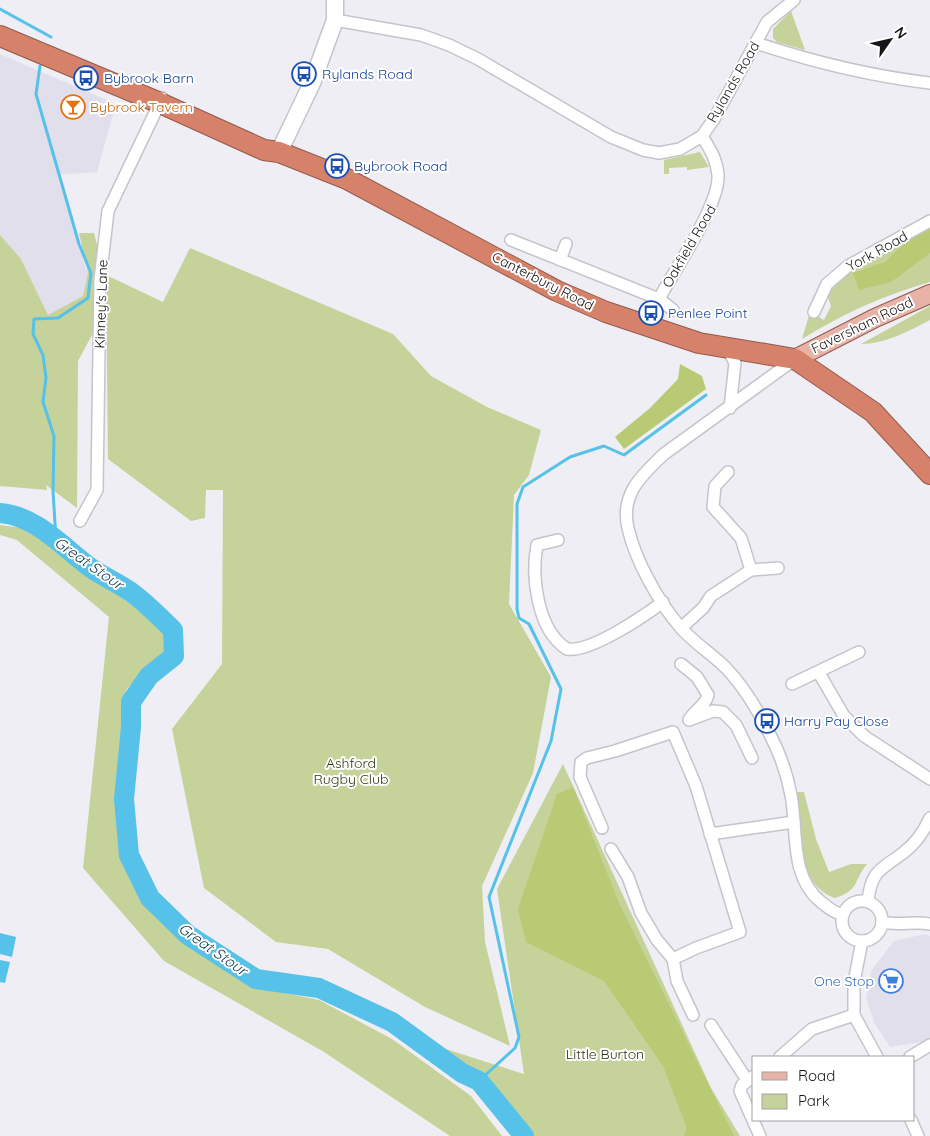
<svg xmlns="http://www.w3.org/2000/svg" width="930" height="1136" font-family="Quicksand,sans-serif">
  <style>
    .built { fill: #e2dfed }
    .green { fill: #c5d299 }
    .forest { fill: #b9ca74 }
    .water { fill: #56c1e9 }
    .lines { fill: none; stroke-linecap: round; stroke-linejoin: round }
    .stream { stroke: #56c1e9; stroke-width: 3 }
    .river { stroke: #56c1e9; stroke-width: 20 }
    .street-casing { stroke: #c5c4ca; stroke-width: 14 }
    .secondary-casing { stroke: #c5c4ca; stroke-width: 19 }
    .primary-casing { stroke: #935b4d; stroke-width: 20 }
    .highway-casing { stroke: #935b4d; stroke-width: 22 }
    .street { stroke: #fff; stroke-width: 11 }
    .secondary { stroke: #fff; stroke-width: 16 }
    .primary { stroke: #e6b3a6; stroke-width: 18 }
    .highway { stroke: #d6816a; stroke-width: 20 }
    .labels { text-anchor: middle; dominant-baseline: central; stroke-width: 4; stroke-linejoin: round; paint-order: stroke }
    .transit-label { font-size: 14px; fill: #164399; stroke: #fff; text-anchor: start }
    .street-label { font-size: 14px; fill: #161518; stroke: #fff }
    .food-label { font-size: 14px; fill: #c56008; stroke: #fff; text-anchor: start }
    .park-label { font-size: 14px; fill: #323814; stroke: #fff }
    .shop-label { font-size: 14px; fill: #366cbe; stroke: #fff; text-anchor: end }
    .water-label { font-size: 15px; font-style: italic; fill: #08394a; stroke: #fff }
  </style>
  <rect width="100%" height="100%" fill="#efeef4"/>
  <!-- built -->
  <g class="built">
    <polygon points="0,54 116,104 97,172 57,175 88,274 83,296 48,315 21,259 0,235"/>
    <polygon points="925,934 930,936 930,1038 923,1042 890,1047 875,1024 866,999 871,971 894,941"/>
  </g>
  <!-- green -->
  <g class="green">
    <polygon points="791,11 805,50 777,42 773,38 773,29"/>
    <polygon points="700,152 709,167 687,170 687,167 669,168 669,174 664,174 664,160"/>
    <path d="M930,225v57c-46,13 -88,32 -128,57l8,-27 14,8 7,-14 -4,-11 20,-22z"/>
    <polygon points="79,233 94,233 99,252 93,333 78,361 77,508 46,485 47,490 0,486 0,235 21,259 48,315 83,296 88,273"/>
    <polygon points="190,248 393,334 431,376 487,407 541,430 529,475 514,495 509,604 551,677 533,773 482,886 485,942 510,1046 425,1007 328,949 276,942 204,888 172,729 222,664 223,490 206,490 205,518 191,521 108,459 106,275 163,302"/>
    <path d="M930,306v14c-21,11 -45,24 -69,24z"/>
    <polygon points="0,525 30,529 53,544 165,631 164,651 126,690 129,756 124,799 122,855 145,903 184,939 252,986 319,1000 392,1039 471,1096 502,1136 450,1136 324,1052 164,961 83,868 109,617 17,540 0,535"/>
    <polygon points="563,764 711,1088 740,1136 534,1136 488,1084 430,1044 524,1074 497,889"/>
    <path d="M795,792h9l12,47 13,33 22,-8h16c-14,17 -7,26 -32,34 -40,-14 -36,-71 -40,-106z"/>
  </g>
  <!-- forest -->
  <g class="forest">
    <polygon points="930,226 930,253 891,282 859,290 853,273 885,262 899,248"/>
    <polygon points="680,364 702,376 706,389 624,449 615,437 650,408 678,379"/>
    <polygon points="573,787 619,903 734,1136 684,1136 687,1128 663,1066 604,981 526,942 518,909 557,794"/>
  </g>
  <!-- water -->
  <g class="water">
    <polygon points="0,933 16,937 12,957 0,954"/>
    <polygon points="0,960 10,962 5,983 0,982"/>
  </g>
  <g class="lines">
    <!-- stream -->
    <g class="stream">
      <polyline points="0,9 51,37"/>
      <polyline points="40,66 36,94 79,244 91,273 88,298 58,318 34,319 33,334 43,355 46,378 43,402 54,436 53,491 56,539"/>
      <polyline points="479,1081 515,1048 519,1037 489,897 551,741 561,689 529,624 519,618 517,609 517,504 523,487 570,457 604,446 624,455 706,395"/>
    </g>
    <!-- river -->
    <path class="river" d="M0,513c35,2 64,35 91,55 13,9 27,15 40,24 15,11 29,25 42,38l1,26 -25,20 -18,26v25l-7,72 5,56 21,43 38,37 68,44 63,9 73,34 70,51 17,8 45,55"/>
    <!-- street casing -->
    <g class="street-casing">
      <g id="street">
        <polyline points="335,20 421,35 449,45 478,59 611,137 643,150 659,153 680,149 702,136 714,119 767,22 794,0"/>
        <path d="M756,43c57,19 114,33 174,40"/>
        <path d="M511,240l148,59c15,-29 61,-94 59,-124 -1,-15 -8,-26 -16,-39"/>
        <polyline points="560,260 566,244"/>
        <polyline points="659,299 673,310"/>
        <polyline points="814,312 827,284 848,266 930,221"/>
        <polyline points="728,349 735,363 730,408"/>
        <path d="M795,359l-131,95c-22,21 -44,40 -36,74 7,32 31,75 53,100 13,15 31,26 45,40 20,21 37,51 49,77 7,15 13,34 16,50 7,36 -2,81 30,107 8,6 11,10 22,13"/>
        <polyline points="728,472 715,486 713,507 741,538 751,570 778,568"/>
        <polyline points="80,521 97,490 100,280 108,211 162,98"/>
        <path d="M558,540l-21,5c-6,31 0,85 30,104 23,4 77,-33 96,-47"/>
        <polyline points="681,628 703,608 711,596 751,570"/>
        <path d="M681,664l16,13 11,18c-2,10 -14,16 -19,25l24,-9 10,1 13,13 16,33"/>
        <polyline points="819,673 844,716 864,736 930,779"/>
        <polyline points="792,684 859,652"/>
        <polyline points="602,828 580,777 581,762 587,758 615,751 673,732 696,786 740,932 696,948 673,959"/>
        <polyline points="710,834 794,822"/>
        <polyline points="611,849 628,877 641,913 657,940 673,959 677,981 693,1015"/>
        <circle cx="862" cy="921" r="20"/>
        <path d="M868,901c3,-31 14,-32 35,-48 11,-8 21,-22 27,-35"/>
        <path d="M882,922c17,4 31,-1 48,2"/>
        <polyline points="862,941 854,982 854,1015 877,1057"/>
        <polyline points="711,1025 747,1080"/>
        <polyline points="780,1057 812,1029 854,1015"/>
        <polyline points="910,1057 930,1045"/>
        <polyline points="754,1076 742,1085 740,1091 760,1136"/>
        <polyline points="911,1120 918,1136"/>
      </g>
    </g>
    <!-- secondary casing -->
    <g class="secondary-casing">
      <polyline id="secondary" points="279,152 312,83 335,20 335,0"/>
    </g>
    <!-- primary casing -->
    <g class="primary-casing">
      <polyline id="primary" points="795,359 875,318 930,294"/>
    </g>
    <!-- highway casing -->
    <g class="highway-casing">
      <polyline id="highway" points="0,36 160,103 264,150 279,152 347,179 557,291 606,312 699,343 795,359 873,412 930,474"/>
    </g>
    <!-- street -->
    <use href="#street" class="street"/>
    <!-- secondary -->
    <use href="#secondary" class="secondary"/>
    <!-- primary -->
    <use href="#primary" class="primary"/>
    <!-- highway -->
    <use href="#highway" class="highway"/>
  </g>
  <!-- icons -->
  <defs>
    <g id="bus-ring" transform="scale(1.25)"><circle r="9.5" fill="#fff" stroke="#1a4fb4" stroke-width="1.5"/><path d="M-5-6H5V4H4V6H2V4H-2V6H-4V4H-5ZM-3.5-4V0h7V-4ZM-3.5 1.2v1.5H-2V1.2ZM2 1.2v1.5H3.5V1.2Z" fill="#1a4fb4"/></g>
    <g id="bar-ring" transform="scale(1.25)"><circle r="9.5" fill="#fff" stroke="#e8710a" stroke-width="1.5"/><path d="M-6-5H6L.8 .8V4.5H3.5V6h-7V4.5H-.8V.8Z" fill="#e8710a"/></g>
    <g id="supermarket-ring" transform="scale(1.25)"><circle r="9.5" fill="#fff" stroke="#3f7fe0" stroke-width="1.5"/><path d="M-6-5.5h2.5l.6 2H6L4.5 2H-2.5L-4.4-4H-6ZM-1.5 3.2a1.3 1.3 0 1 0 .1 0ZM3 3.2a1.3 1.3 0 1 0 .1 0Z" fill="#3f7fe0"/></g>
  </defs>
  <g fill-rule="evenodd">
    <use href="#bus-ring" x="304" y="74"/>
    <use href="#bus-ring" x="86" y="78"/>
    <use href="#bar-ring" x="73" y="107"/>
    <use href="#bus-ring" x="337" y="166"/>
    <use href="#bus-ring" x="651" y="313"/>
    <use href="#bus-ring" x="767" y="721"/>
    <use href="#supermarket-ring" x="891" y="981"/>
  </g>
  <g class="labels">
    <!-- transit labels -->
    <g class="transit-label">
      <text x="322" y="74">Rylands Road</text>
      <text x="104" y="78">Bybrook Barn</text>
      <text x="354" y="166">Bybrook Road</text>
      <text x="668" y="313">Penlee Point</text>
      <text x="784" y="721">Harry Pay Close</text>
    </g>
    <!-- street labels -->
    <g class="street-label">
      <text transform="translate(733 82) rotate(-60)">Rylands Road</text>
      <text transform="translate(689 246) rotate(-60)">Oakfield Road</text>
      <text transform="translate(877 251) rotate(-29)">York Road</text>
      <text transform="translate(543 281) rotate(27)">Canterbury Road</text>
      <text transform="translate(101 304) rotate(-88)">Kinney's Lane</text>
      <text transform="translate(862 325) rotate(-26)">Faversham Road</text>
    </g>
    <!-- food labels -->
    <g class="food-label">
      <text x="90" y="107">Bybrook Tavern</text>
    </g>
    <!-- park labels -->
    <g class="park-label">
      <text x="351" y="763">Ashford<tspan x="351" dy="16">Rugby Club</tspan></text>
      <text x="605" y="1054">Little Burton</text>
    </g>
    <!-- shop labels -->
    <g class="shop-label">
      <text x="874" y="981">One Stop</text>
    </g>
    <!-- water labels -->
    <g class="water-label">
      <text transform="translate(89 563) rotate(35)">Great Stour</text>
      <text transform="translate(213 949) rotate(35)">Great Stour</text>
    </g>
  </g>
  <!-- legend -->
  <rect x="752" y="1056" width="162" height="65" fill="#ffffff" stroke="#a2a1a3"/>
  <rect x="762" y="1072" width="25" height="8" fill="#e6b3a6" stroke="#a2a1a3"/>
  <text x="798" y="1081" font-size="15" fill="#161518">Road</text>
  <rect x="762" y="1094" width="25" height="15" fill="#c5d299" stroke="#a2a1a3"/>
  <text x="798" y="1106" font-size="15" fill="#161518">Park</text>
  <!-- north arrow -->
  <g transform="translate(890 40) rotate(56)" stroke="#ffffff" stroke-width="4" paint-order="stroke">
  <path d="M0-4L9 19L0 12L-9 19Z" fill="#161518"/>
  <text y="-8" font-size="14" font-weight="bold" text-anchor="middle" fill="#161518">N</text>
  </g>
</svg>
